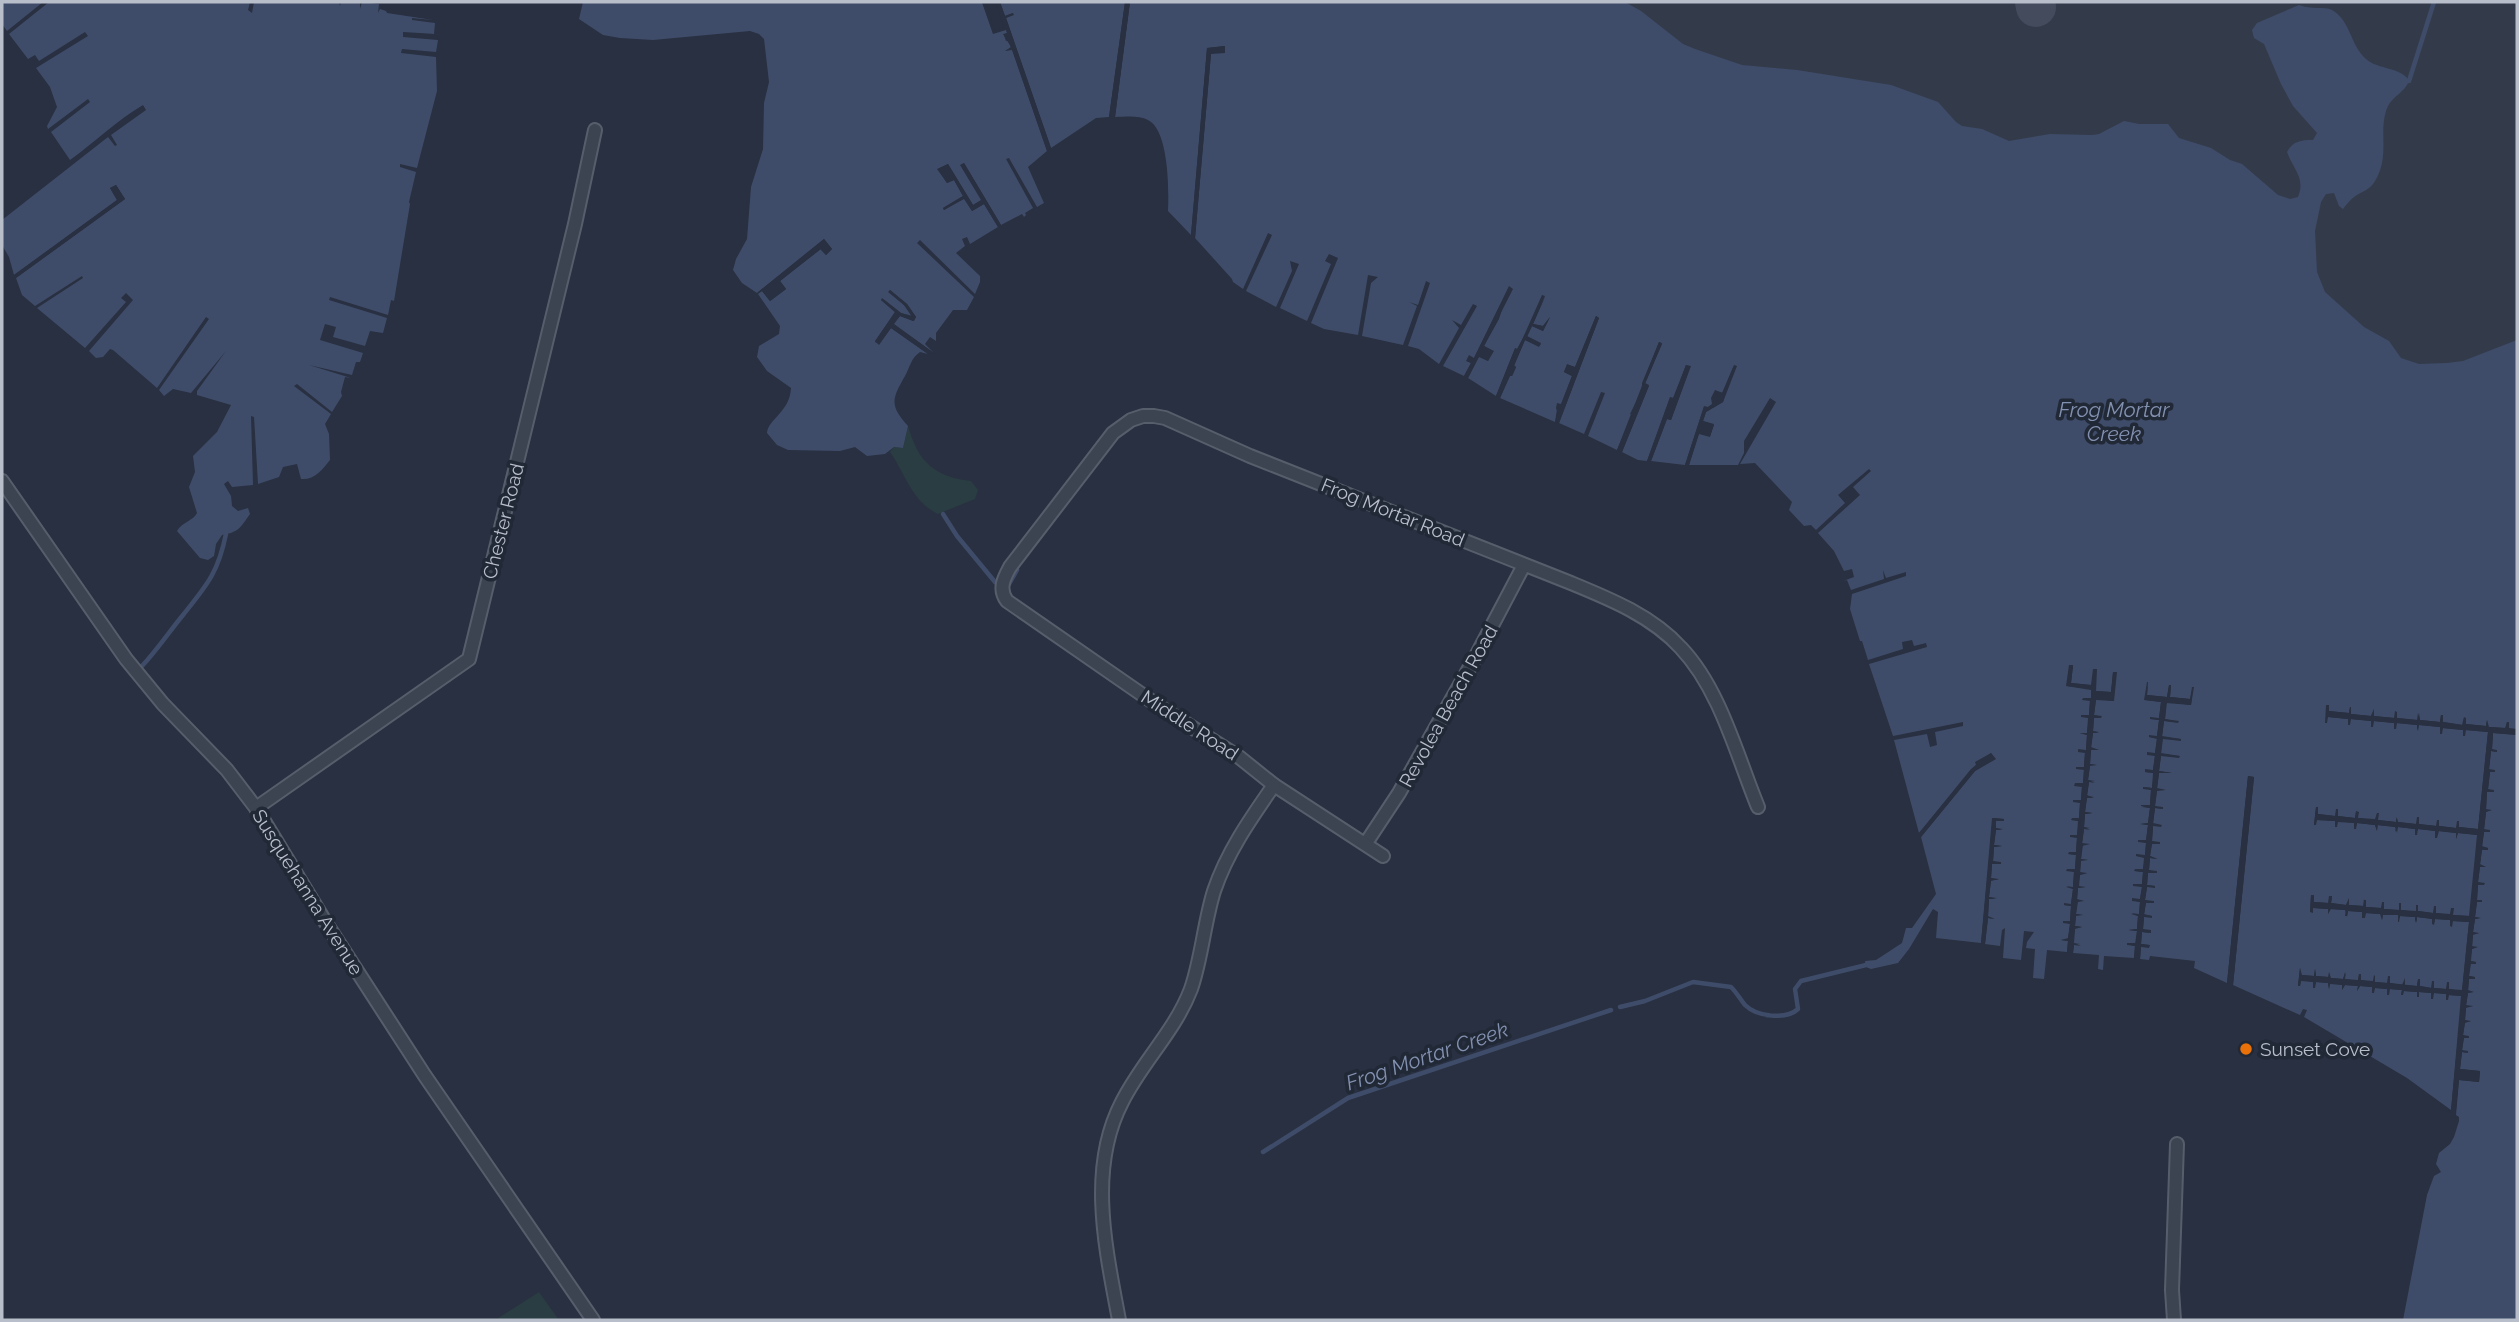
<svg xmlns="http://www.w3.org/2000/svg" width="2519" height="1322" font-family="Raleway,sans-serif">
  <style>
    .airport { fill: #333b4b }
    .green { fill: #2a3d42 }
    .water { fill: #3f4c69 }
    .pier { fill: #283041 }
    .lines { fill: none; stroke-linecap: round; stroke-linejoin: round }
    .stream { stroke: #3f4c69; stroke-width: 4.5 }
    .taxiway { stroke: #444b5c; stroke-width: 40 }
    .minor-casing { stroke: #575e6b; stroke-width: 16 }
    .minor { stroke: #3c4351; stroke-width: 12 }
    .food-dot { fill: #e8710a; stroke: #212836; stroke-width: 2.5 }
    .labels { text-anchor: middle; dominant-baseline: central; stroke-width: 7; stroke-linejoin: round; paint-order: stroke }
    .street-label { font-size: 19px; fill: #b9becb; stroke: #212836 }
    .poi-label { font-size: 19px; fill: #b9becb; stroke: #212836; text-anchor: start }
    .water-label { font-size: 21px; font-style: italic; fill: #8391b0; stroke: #212836 }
  </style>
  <rect width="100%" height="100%" fill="#283041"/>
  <!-- airport -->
  <polygon class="airport" points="1609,2 2517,2 2517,349 2432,373 2385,360 2112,132 2007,148 1714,65"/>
  <!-- green -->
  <g class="green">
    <path d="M908,426c10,36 27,51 63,55l7,9 -3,9 -37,15c-26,-12 -33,-41 -48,-62l4,-5 9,1z"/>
    <polygon points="539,1292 559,1320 495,1320"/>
  </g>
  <!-- water -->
  <g class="water">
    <polygon points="2,2 43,2 7,31 2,24"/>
    <path d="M49,2h201l-2,8 4,3 2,-11h85l1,4 1,-4h19v7l2,-7 17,2 -1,9 2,-4 6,2 1,2 46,7 -21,-2v2l23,3 -1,11 18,1 -49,-3v5l35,3 -2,12 -34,-3 -1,4 35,4 1,34 -20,77 -17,-4v3l16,5 -7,30 1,2 -16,97 -3,-1 -3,15 -58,-18 -1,3 58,18 -4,15 -13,-2 -5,15 -32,-9 3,-10 -11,-3 -5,16 43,13 -3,9h-4l-4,13 -43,-10 42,13 -6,-1 -4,15 1,4 -10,16 -35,-28 -3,2 37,28 -6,10 4,10 1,26c-8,10 -15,20 -29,19l-4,-15 -14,3 -4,10 -21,7 -4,-67 -3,-1 2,69 -21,2 -4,-6 -4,3 7,12 1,10 6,5 10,-3 2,6c-10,14 -11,18 -28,21l-6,9 -2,12 -6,4 -8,-2 -23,-27c5,-9 16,-10 20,-18l-8,-26 6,-15 -2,-16 24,-24 14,-27 -34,-10v-4l29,-40 -35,42 -18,-4 -9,7 -5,-6 50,-71 -3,-2 -49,71 -44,-38 -3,-1 -7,8 -7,1 -7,-7 44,-51 -7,-7 -5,5 5,4 -41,46 -48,-40 46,-30 -1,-2 -47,30 -13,-11 -6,-17 109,-79 -9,-14 -6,3 7,12 -103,75 -5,-18 -7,-12v-25l106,-83 7,9 2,-1 -6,-10 35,-25 -3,-5c-27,16 -48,37 -73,55l-19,-28 39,-30 -2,-3 -40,30 -1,-3 10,-19 -7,-20 -14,-19 52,-32 -3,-4 -46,29 -4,-6 -7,4 -19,-25z"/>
    <path d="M583,2h399l11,31 13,-4 1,4 -3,2 2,6 3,-1 2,8 -6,3 7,-2 35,102 -19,16 16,36 -7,4 -28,-49 -3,1 27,49 -8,5 1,2 -2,2 -2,-3 -21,11 -37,-62 -3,2 21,35 -9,5 -25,-41 -10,5 9,14 7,-3 9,16 -20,12 1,2 20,-12 8,13 12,-7 14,23 -28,17 -3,-7 -5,2 3,7 -9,7 24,23v6l-5,12 -55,-54 -3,3 57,54 -7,13h-14l-17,23v8l-6,-4 -5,7 9,9 -41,-29 7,-8 14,5 2,-4 -9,-13 -17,-14 -1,2 15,13 8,12 -11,-4 -18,-14 -2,1 14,12 -20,30 4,2 12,-16 37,26 -8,-2c-9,6 -10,15 -15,24 -13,23 -16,29 3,50l-5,22 -9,-1 -9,7 -18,2 -12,-9 -15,4 -52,-1 -11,-5 -10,-12c1,-14 23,-21 24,-45l-24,-17 -10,-14 2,-11 20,-12 1,-8 -22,-32 4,-3 8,10 16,-12 -6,-8 41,-32 5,6 6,-6 -8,-10 -67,54 -15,-10 -9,-13 3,-11 11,-20 4,-52 12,-38 1,-46 5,-21 -5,-43 -5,-5 -9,-3 -97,9 -33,-2 -17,-3 -24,-16z"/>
    <polygon points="1000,2 1125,2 1109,117 1096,118 1051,148 1006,18 1013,13 1005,16"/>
    <path d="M1130,2h495l16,9 42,33 12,5 47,16 55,5 94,15 47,17 18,20 6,4 20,3 27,12 41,-7 41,1 8,-1 25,-13 15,3h29l11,14 32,10 19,12 12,4 36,31 12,4 8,-2c8,-19 -5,-28 -11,-45 6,-11 14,-12 26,-12l4,-7 -24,-27 -12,-22 -17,-40 -10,-6 -2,-8 5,-7 42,-18c12,5 25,1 33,5 19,11 18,35 34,49 12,11 36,8 43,22 -4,11 -16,15 -21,25 -11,24 3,49 -13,75 -5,9 -13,10 -21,16 -4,3 -8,8 -11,12l-4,-3 -5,-13 -8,1 -5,8 -6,29 2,41 8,20 39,35 25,14 12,17 18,6 28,-1 16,-2 54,-21v389h-9l1,-7h-2l-1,6 -18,-1 -1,-7 -1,6 -20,-2 -2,-6 -1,7 -20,-3v-7h-2l-1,7 -20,-2 -1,-7 -1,7 -21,-2v-6l-2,6 -22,-2 1,-7 -3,7 -20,-2 -1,-7 -1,6 -21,-2 1,-5h-3l2,11 20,2 2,6v-6l21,2v6h2v-6l21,2v6l2,-6 21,2 1,6 1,-6 21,2v7l2,-6 21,2 2,6v-6l23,2 -10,97 -19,-2v-6l-3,7 -17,-2v-6l-2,6 -19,-2 1,-6 -3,6 -18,-2 -1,-4 -1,4 -18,-2 -1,-7 -1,7 -18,-2v-6h-2l-1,6 -18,-2 1,-6 -3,6 -17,-2v-6l-2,-1 -2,18 3,-5 18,1v6l2,-6 18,2v6l2,-6 18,2 2,6v-6l19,2 -1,5 3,-5 17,2v6l3,-6 18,2v7l2,-7 18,2v6l2,-6 20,2 -8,81 -17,-1 -2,-6v6l-15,-2v-6l-3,6 -15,-2v-6l-2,7 -15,-2v-6l-2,6 -16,-1 1,-7 -3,6 -15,-1v-7h-2v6l-16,-1 1,-6 -3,6 -15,-2 1,-6 -3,6 -15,-1 -3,-6 -1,16 3,-4 15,1v5l2,-5 16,1 -1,6h2l1,-5 15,1 -1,5 3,-4 16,1 1,6 1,-6 15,1v6l2,-5 15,1v6l2,-6 16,2 1,5 1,-5 16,1 -1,6 2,-5 17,1 -7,69 -14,-2 1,-6 -3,6 -12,-1v-7l-2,7 -12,-2v-6h-2l-1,6 -27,-3 -1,-7 -1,7 -13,-1v-6l-2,6 -13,-2 -1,-6 -1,7 -13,-2v-7l-2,7 -13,-1 -1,-6v5l-13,-1 -1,-7 -1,7 -13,-1 -1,-7 -2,17 2,1 1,-6 12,2 1,6 2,-6 12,1 1,6 1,-6 13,2 -1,5 3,-5 13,1 -1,5 3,-5 12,1v6l3,-5 12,1v5l2,-5 13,1 -1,5 3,-4 13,1v5l2,-5 12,1v5l3,-5 12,1v6l2,-5 14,1 -11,114 -44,-32 -103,-61 3,-7 -4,-1 -3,6 -67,-30 21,-208 -6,-1 -21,207 -33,-15 1,-7 -45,-5 -1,4 -9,-1 1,-12 8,-2 -8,-1 1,-12 8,1 -7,-4 1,-12 8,-1 -8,-1 2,-13 7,1 -8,-3 2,-13 8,-1 -8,-1 1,-13 9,1 -8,-3 1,-12 7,1 -7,-3 2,-13 8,1 -8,-3 1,-15h9l-9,-2 2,-16 8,1 -8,-3 2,-16h8l-8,-1 2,-16h13l-13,-2 2,-15h18l-18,-2 1,-15h19l-19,-2 2,-16 14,1 -13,-3 2,-17 24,3 2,-18 -3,12 -20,-2 1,-12h-2l-2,12 -20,-2 1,-12 -3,17 16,2 -2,16 -8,1 8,1 -2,16 -8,1 8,1 -2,15 -8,1 8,1 -2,15 -8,2 9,1 -2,15 -8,-1 7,3 -1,15 -8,2 8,1 -2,15 -7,1 7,1 -2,16 -8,-1 8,3 -1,12 -8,1 8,1 -2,13 -8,1 8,1 -1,13 -8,-1 8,3 -2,12 -8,1 8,2 -1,12h-8l7,2 -1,13 -8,1 8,1 -2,13h-8l8,2 -1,12 -30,-2 -1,14 -5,-1 1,-14 -26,-2 1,-8 6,-1 -7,-1 2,-15 7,-1 -7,-1 1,-11h7l-7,-1 1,-13 7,-1h-7l1,-12 7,-1h-7l2,-12 7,-2h-7l1,-13h7l-7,-1 2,-14 6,-1h-7l2,-15 6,-1 -6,-1 1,-13 7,-1 -7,-1 2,-15h7l-7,-1 2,-14 6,-1 -7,-1 2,-15h6l-6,-1 1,-15 8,1 -8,-2 2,-15h6l-6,-2 1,-14h7l-7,-2 2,-16 18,2 -1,-29 -2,20 -16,-1 -4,-6 -20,-2 2,-17 -3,-1 -3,21 25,3 -1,9 -8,2h7l-1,15h-7l7,3 -2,15h-7l7,2 -1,15 -8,2h7l-1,15h-7l7,2 -1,15 -8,2h7l-1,15 -7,-1 6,3 -1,15 -7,2 7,1 -2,14 -7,2h7l-1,15 -7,2 7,1 -1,15 -8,-1 7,3 -1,15h-7l7,2 -2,15 -7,1 7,1 -1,16 -7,-1 7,3 -2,15 -7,1 7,1 -1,11 -20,-2 -3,29 -11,-1 2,-29 -9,-1 1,-6 7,-10 -10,-1 -3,29 -18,-2 2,-30 -3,2 -2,16 -15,-2 3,-26 6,1 -6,-2 1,-18h7l-7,-2 2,-17h8l-8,-2 1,-14h8l-7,-3 1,-14 8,-1 -8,-1 2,-16h7l-8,-1 1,-8 8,-1 -11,-1 -12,125 -45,-5 2,-26 -5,-3 -24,40 -11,14 -27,6 -5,-2 -1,-6 11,-1 26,-17 4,-15h6l24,-34 -15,-57 54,-66 20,-12 -4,-6 -20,16 -52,64 -25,-93 33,-6 3,13 7,-2 -2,-13 28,-6v-4l-70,14 -24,-72 58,-17 -1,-4 -12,3 -2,-6 -10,2 1,7 -35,11 -6,-19h-2l-10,-32 2,-15 54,-18v-4l-20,6 -3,-8 1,9 -33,11 -4,-10 -4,1 11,-4 -2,-8 -8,2 -10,-20 -16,-18 42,-38 -7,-8 18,-16 -2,-2 -31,26 7,8 -29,27 -5,-5 -7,1 -15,-16 3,-8 -37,-39 -15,1 36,-62 -6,-4 -26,43v12l-6,12h-49l10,-32 11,3 4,-11 -11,-4 3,-9 17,-10 11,-37 -12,28 -7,-2 -2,13 -5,3h-4l-19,58 -34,-4 16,-42 4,1 19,-53 -4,-2 -13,33h-3l-23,63 -9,-1 -16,-8 27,-66 -4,-2 17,-40 -3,-2 -42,108 -29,-14 17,-43 -4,-1 -17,42 -25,-11 40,-105 -3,-2 -21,51 -8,-2 -3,7 8,4 -11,29 -4,4 -2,13 -55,-24 10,-23 2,1 4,-9 -2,-1 11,-26 14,6 2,-2 -14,-7 5,-11 11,5 7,-14 -7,9 -10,-2 12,-27 -28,52h-2l-19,47 -28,-18 11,-22 9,5 5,-10 -9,-5 15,-27 10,-32 -35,71 -7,3 4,2 -7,13 -21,-10 34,-60 -4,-2 -12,21 -9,-5 7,8 -20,36 -20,-15 -11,-3 22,-63 -4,-2 -8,24 -9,-3 8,4 -14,39 -41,-9 9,-53 7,-6 -10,-2 -10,60 -34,-6 -13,-6 27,-65 -9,-4 -4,7 6,3 -24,57 -27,-13 19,-44 -9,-3 2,10 -16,36 -30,-16 26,-56 -4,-2 -25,56 -10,-7 -1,-3 -37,-41 16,-185 14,-7 -18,2 -16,187 -23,-24c1,-20 1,-81 -20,-91 -9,-5 -23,-3 -33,-3z"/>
    <polygon points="2493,733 2517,735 2517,1320 2403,1320 2427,1195 2434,1176 2441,1172 2436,1164 2439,1153 2450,1144 2454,1137 2459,1121 2459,1117 2456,1115 2459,1080 2479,1082 2480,1071 2460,1069 2462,1052 2467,1053 2462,1050 2464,1037 2469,1038 2463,1035 2465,1022 2471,1022 2465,1020 2466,1007 2473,1007 2466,1006 2468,993 2473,992 2468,991 2469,978 2475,977 2469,976 2470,964 2476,962 2470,961 2472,949 2477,947 2472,947 2473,934 2479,934 2473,932 2475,919 2480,918 2475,917 2477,902 2482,902 2477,900 2478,884 2484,885 2478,882 2480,866 2486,867 2480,865 2482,849 2488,850 2488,848 2482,847 2484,832 2489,832 2484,830 2486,812 2491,810 2486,810 2487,791 2493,792 2488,789 2490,772 2495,772 2489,770 2491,751 2497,752 2492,749"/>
  </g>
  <!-- pier -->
  <g class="pier">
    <polygon points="982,2 985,2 995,31 1004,27 995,2 1000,2 1005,16 1013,13 1014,15 1006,18 1051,148 1047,151 1012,50 1005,51 1011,47 1003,34 1007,33 1006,30 993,34"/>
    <polygon points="1125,2 1130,2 1115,117 1109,117"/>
    <polygon points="1225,46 1225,53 1211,54 1195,238 1191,235 1207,48"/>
    <polygon points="964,163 1001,225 998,227 984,204 972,211 964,199 944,210 943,208 963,196 954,180 947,183 937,169 948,164 973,205 981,200 960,165"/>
    <polygon points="116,185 125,199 16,278 14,275 117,200 110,188"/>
    <polygon points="824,239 832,249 826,255 820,249 780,281 786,289 770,301 762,291 757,293"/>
    <polygon points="1509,286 1513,289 1484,346 1494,351 1488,361 1479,357 1468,378 1464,376 1471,363 1466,361 1469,355 1474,358"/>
    <polygon points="890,290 907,304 916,317 913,321 900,316 894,324 934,353 928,354 891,328 879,345 875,341 895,312 881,300 882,298 901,313 913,316 904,305 888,292"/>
    <polygon points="1542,295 1545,296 1533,324 1543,326 1550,317 1543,331 1532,326 1527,336 1541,343 1539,347 1525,340 1514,365 1516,367 1512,376 1510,376 1500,398 1496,396 1515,348 1518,349"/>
    <polygon points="1596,316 1599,318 1559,423 1555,422 1558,414 1556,408 1557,403 1561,404 1572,376 1564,372 1567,364 1575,367"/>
    <polygon points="1659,342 1662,343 1645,383 1649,385 1622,452 1617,450 1632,415 1630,414 1642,390 1642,383"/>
    <polygon points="1686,365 1691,366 1671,420 1667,419 1651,461 1647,461 1670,397 1674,398"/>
    <polygon points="1734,365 1737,366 1723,402 1706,412 1703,421 1714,424 1710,437 1699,434 1689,465 1685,465 1704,406 1708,407 1712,404 1711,398 1715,390 1723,393"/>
    <polygon points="2069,665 2073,665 2071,683 2091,685 2093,669 2097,669 2096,691 2111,692 2113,672 2117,672 2114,701 2096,700 2094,715 2102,716 2101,718 2094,718 2093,731 2099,732 2093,733 2091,747 2099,750 2091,750 2090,764 2097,765 2090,766 2088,780 2095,783 2089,782 2087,795 2094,798 2087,798 2085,812 2093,813 2085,814 2084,827 2090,830 2084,829 2082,843 2090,844 2082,846 2081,859 2088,860 2081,861 2080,872 2087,873 2080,875 2079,886 2086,887 2078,888 2077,899 2084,901 2078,902 2076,914 2083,915 2076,916 2075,926 2082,927 2075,929 2074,943 2081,946 2074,945 2073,953 2067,952 2068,941 2061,940 2068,938 2070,924 2063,923 2063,921 2070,921 2071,906 2064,905 2064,903 2071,904 2073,889 2066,886 2073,887 2074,872 2066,871 2067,869 2075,869 2076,855 2068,854 2069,852 2076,852 2077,838 2070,837 2070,835 2077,835 2078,821 2071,820 2072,818 2079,818 2080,803 2073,802 2073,800 2081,800 2082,787 2074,786 2075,783 2083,783 2084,770 2076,769 2076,767 2084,767 2085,753 2078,752 2078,749 2086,750 2087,735 2080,733 2087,733 2088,718 2081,717 2081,715 2089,715 2090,701 2082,700 2083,698 2091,698 2091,690 2066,686"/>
    <polygon points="2147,682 2148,682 2147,695 2167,697 2169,685 2171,685 2170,697 2190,699 2192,687 2194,687 2191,705 2166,703 2165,719 2179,721 2178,723 2164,721 2162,736 2181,739 2181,741 2163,739 2161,753 2180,756 2179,758 2161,756 2159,771 2172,773 2159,773 2157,788 2166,790 2157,791 2155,806 2163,807 2163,809 2155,808 2153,823 2162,825 2161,827 2153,826 2152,841 2160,842 2160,844 2152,844 2150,856 2158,859 2150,858 2149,870 2157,871 2157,873 2148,873 2147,885 2155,886 2155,888 2147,887 2145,900 2154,901 2154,903 2146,903 2144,914 2152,916 2152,918 2144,917 2143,929 2151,930 2151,933 2142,932 2141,944 2150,945 2149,948 2141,947 2140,959 2134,958 2135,946 2127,945 2127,943 2136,943 2137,931 2128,930 2137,929 2138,916 2131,913 2139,914 2140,902 2132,901 2132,898 2140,899 2142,887 2133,886 2133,884 2142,884 2143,872 2134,871 2135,869 2143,869 2144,858 2136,856 2136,854 2145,855 2146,843 2138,842 2138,840 2146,840 2148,825 2140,824 2148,823 2150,808 2141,806 2141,805 2150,805 2151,790 2143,789 2143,787 2152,788 2153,773 2145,772 2145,769 2153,770 2155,756 2147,755 2147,752 2155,753 2157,739 2149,737 2149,735 2157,736 2159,720 2150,719 2150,717 2159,718 2161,702 2144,700"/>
    <polygon points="2326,705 2329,705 2329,711 2349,713 2350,707 2351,707 2351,714 2371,716 2374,709 2374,716 2394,718 2395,711 2397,712 2397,718 2417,720 2418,713 2420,720 2440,722 2441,715 2443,715 2443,722 2462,725 2464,717 2466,718 2466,724 2486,726 2487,720 2489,727 2505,728 2507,722 2509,722 2509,728 2517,729 2517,735 2493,733 2492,749 2497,750 2497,752 2491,751 2489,769 2495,770 2495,772 2490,772 2488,789 2494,790 2494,792 2487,792 2486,809 2492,810 2486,812 2484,829 2490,830 2490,832 2484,832 2482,846 2488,848 2488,850 2482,850 2480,864 2486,867 2480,867 2478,882 2485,883 2484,885 2478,885 2477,900 2482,900 2482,902 2477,902 2475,917 2481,918 2475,919 2473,932 2479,933 2473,935 2472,946 2478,947 2472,949 2471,961 2476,962 2476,964 2471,964 2469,976 2475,977 2475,979 2469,979 2468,990 2474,992 2468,993 2466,1005 2473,1006 2466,1008 2465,1020 2471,1021 2465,1023 2463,1035 2469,1036 2469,1038 2464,1038 2462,1050 2468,1051 2468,1053 2462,1052 2460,1069 2480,1071 2479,1082 2459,1080 2455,1119 2452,1113 2445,1110 2451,1111 2461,996 2449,995 2448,1000 2446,1000 2446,994 2434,993 2433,999 2431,999 2431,993 2419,992 2419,997 2417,997 2417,992 2404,991 2403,995 2401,995 2402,990 2390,989 2389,995 2387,995 2387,989 2375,988 2374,993 2372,993 2372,987 2360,986 2357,991 2358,986 2345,985 2342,990 2342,985 2330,984 2329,989 2328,983 2316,982 2315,988 2313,988 2313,982 2301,981 2300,986 2298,986 2300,968 2302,975 2314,976 2315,969 2316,976 2328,977 2329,972 2331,978 2343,979 2346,972 2345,979 2358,980 2359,974 2361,974 2361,980 2373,981 2374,975 2375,976 2375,982 2387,983 2388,976 2390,976 2390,983 2402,985 2405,978 2405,985 2417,986 2418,979 2420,979 2420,986 2431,988 2432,981 2434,981 2434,988 2446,989 2447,982 2449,982 2449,989 2462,990 2469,922 2453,921 2452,927 2450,926 2450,920 2435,919 2434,925 2432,924 2432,919 2417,917 2417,923 2415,917 2400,916 2399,922 2398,922 2398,915 2383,915 2382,920 2380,914 2366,913 2365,918 2362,918 2362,912 2348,911 2347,917 2345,910 2331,909 2328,914 2328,909 2313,908 2313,913 2310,912 2311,895 2314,895 2314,902 2328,903 2329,896 2332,896 2331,903 2346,905 2349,898 2349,905 2363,906 2364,899 2366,907 2381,908 2382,902 2384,902 2384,909 2399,910 2399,903 2401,903 2401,910 2416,911 2416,905 2418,905 2418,911 2433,913 2434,906 2436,906 2436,913 2450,914 2451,908 2454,908 2453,915 2469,916 2477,835 2458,833 2456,839 2456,833 2439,831 2437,838 2435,838 2435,831 2418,829 2417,835 2415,835 2415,829 2398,827 2397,833 2395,827 2378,825 2377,831 2375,825 2357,823 2356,829 2354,829 2354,823 2338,822 2337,827 2335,827 2335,821 2317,820 2316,825 2314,825 2316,807 2318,807 2318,814 2335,816 2336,809 2338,809 2338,816 2355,818 2356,811 2359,812 2358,818 2375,819 2377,813 2379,813 2378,820 2396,822 2396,817 2398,822 2416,824 2417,817 2419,817 2419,824 2436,826 2437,820 2439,820 2439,826 2456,828 2457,821 2459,821 2459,827 2478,829 2488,732 2466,730 2465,736 2463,736 2463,730 2443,728 2442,734 2440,734 2440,727 2419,725 2417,731 2417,725 2397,723 2396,729 2394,729 2394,723 2374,721 2373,727 2371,727 2371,721 2351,719 2350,725 2348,725 2348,719 2328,717 2327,723 2325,723"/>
    <polygon points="1991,753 1996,759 1975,771 1921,837 1919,833 1976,765 1975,762"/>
    <polygon points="2248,776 2254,777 2233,985 2227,983"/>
    <polygon points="1992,818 2004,819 2004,821 1996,821 1996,828 2003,830 1996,830 1994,845 2002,846 1994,847 1993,861 2001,862 2001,864 1992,864 1991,878 1999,879 1991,881 1989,897 1997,898 1989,899 1988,916 1995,919 1988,918 1985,944 1981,943"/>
  </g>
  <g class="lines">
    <!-- stream -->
    <g class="stream">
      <polyline points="2409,81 2434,2"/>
      <polyline points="943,514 957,536 995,582"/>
      <polyline points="1008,586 1017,570"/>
      <path d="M142,666c15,-16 27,-34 41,-51 24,-30 35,-42 43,-81"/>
      <path d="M1620,1007l25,-6 48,-19 38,5c6,6 9,12 14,18 12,12 41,15 53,4l-3,-20 6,-8 65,-16"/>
      <polyline points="1263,1152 1348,1098 1611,1010"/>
    </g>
    <!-- taxiway -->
    <polyline class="taxiway" points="2035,2 2036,7"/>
    <!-- minor casing -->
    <g class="minor-casing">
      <g id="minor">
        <polyline points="2,481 126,659 163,704 227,770 256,808 326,923 425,1076 593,1320"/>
        <polyline points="256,808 469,659 575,224 595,130"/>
        <polyline points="1366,843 1399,793 1475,658 1524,565"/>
        <path d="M1383,856l-109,-71 -35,-28 -79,-50 -153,-106c-9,-12 -3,-23 3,-34l103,-134 18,-13 12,-4h11l11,2 85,38 321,127c39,16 81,33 110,65 39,41 56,108 77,159"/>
        <path d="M1119,1320c-13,-70 -32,-151 3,-218 20,-40 53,-71 69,-113 11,-32 13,-66 23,-98 13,-39 37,-73 60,-106"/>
        <polyline points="2174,1320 2172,1290 2177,1144"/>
      </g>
    </g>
    <!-- minor -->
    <use href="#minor" class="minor"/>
  </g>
  <!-- markers -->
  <circle class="food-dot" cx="2246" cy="1049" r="7"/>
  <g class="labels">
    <!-- street labels -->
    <g class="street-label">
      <text transform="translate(1393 512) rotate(22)">Frog Mortar Road</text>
      <text transform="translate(503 521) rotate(-76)">Chester Road</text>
      <text transform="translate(1448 706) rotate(-61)">Revolea Beach Road</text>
      <text transform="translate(1190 725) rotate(33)">Middle Road</text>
      <text transform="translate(308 892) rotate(58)">Susquehanna Avenue</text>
    </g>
    <!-- poi labels -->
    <g class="poi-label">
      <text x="2260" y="1049">Sunset Cove</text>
    </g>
    <!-- water labels -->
    <g class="water-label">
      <text x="2114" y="409">Frog Mortar<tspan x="2114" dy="24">Creek</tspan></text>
      <text transform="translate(1427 1056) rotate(-19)">Frog Mortar Creek</text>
    </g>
  </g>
  <!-- border -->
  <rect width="2519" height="1322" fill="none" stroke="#b9becb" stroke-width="7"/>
</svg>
